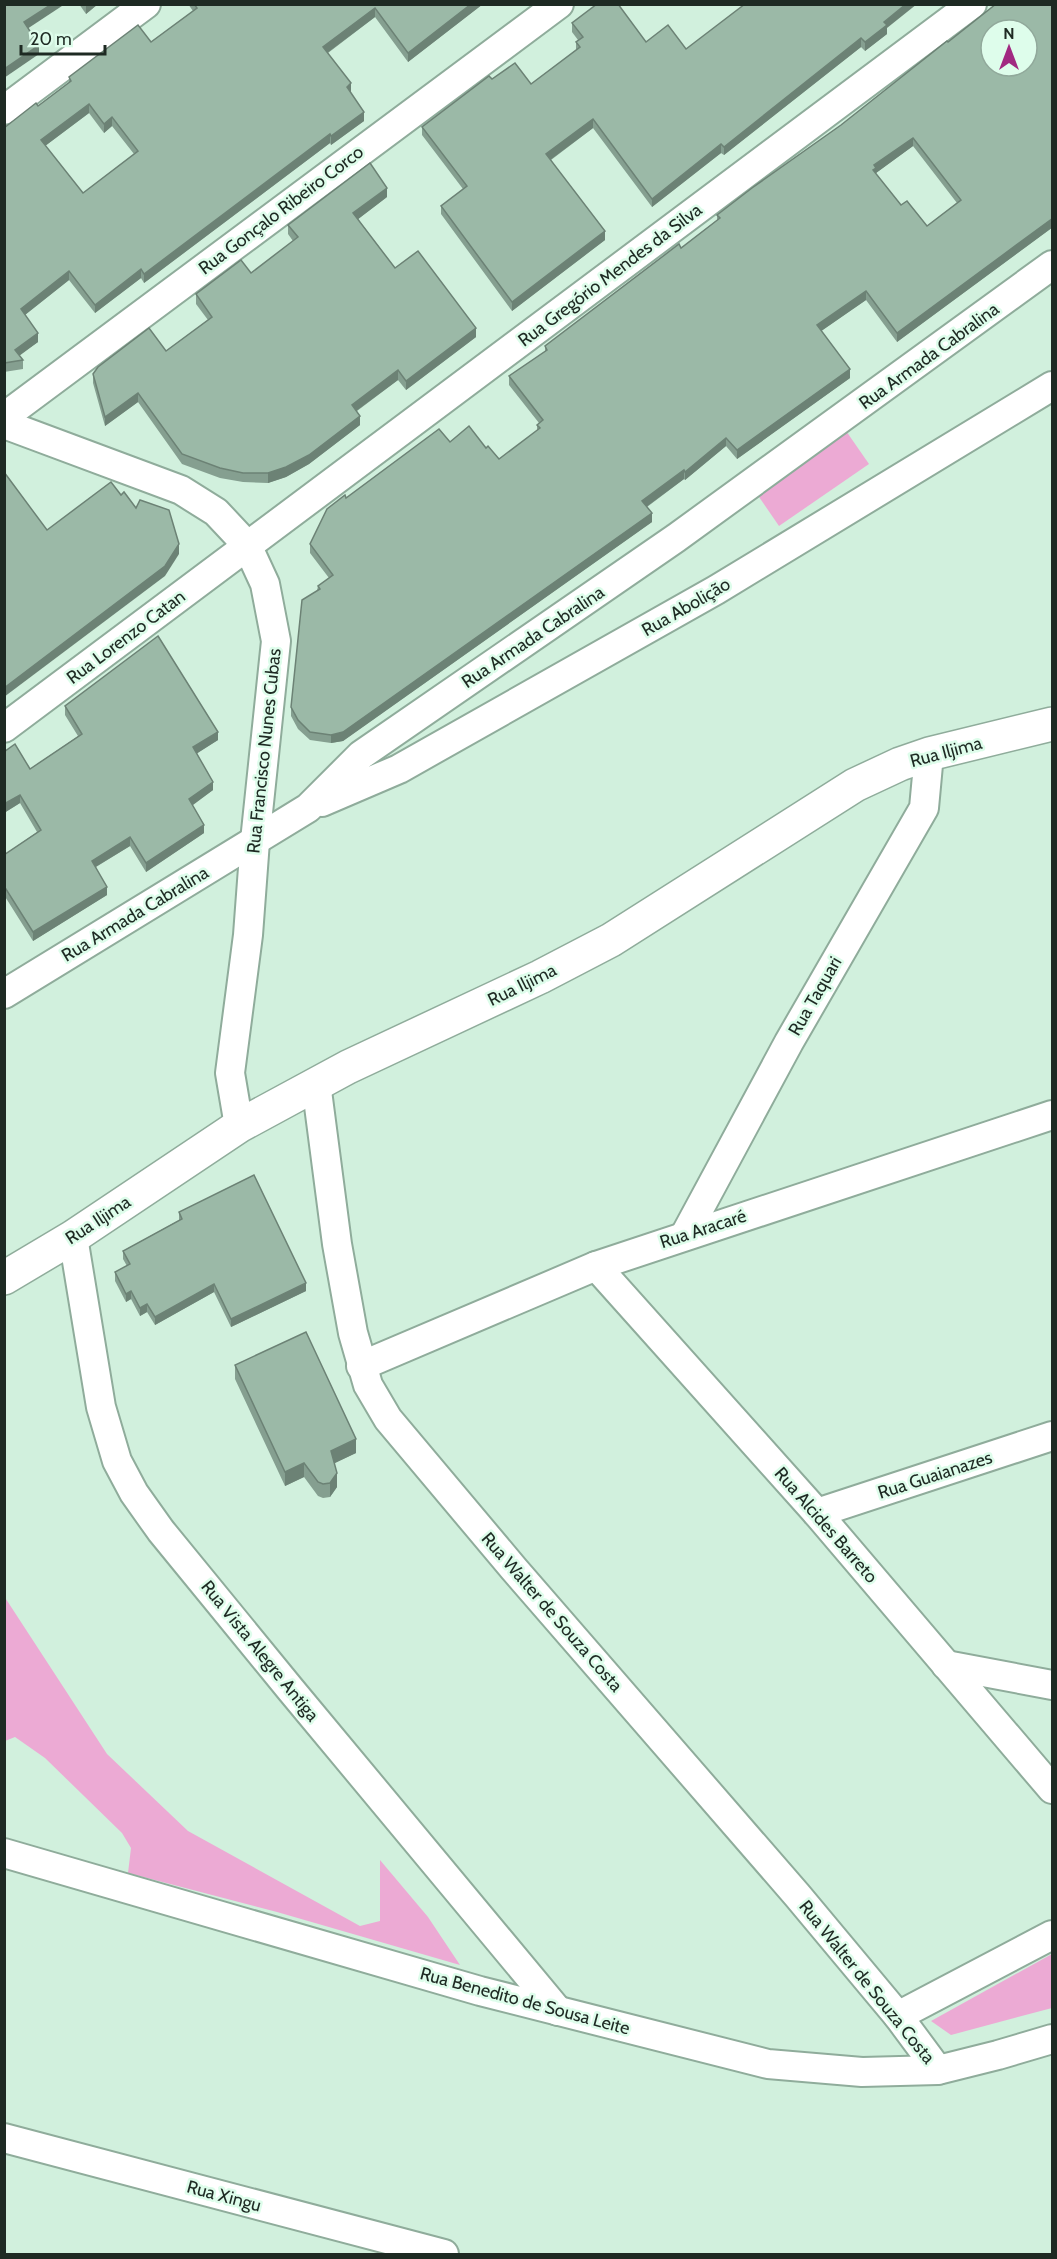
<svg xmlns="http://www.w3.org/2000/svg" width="1057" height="2259" font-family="Cabin,sans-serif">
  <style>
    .green { fill: #ecaad4 }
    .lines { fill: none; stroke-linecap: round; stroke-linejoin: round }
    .street-casing { stroke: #8fac9b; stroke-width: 32 }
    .secondary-casing { stroke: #8fac9b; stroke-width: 36 }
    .street { stroke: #fff; stroke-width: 28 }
    .secondary { stroke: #fff; stroke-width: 33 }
    .wall { fill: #859f90; fill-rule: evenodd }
    .shaded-wall { fill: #6c8275 }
    .building { fill: #9bb9a7; stroke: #6c8275; stroke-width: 1.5; fill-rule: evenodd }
    .labels { text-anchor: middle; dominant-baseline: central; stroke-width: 5; stroke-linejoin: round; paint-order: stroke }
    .street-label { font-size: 18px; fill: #1e2a23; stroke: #defdeb }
  </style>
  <rect width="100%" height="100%" fill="#d1f0dd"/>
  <!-- green -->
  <g class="green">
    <polygon points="844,428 869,464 779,526 755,491"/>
    <polygon points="4,1596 107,1754 188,1831 360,1926 380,1921 380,1860 428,1917 460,1965 277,1912 128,1873 131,1848 122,1833 45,1758 15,1737 5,1741"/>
    <polygon points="1052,1954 1052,2008 951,2035 931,2021"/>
  </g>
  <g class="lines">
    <!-- street casing -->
    <g class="street-casing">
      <g id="street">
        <polyline points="4,110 146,4"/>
        <polyline points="4,417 559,4"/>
        <polyline points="4,424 181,490 216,512 247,545 265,584 276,641 255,841 248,935 230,1073 239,1126"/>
        <polyline points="4,728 972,4"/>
        <polyline points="322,802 399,769 716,590 1052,386"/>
        <polyline points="4,994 308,808 361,755 676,538 1052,265"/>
        <polyline points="316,1083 337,1244 353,1333 368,1385 388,1419 514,1569 797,1895 898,2016 938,2070"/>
        <polyline points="685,1235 789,1042 924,808 929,754"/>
        <polyline points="73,1237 101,1407 117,1461 134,1493 161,1531 291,1690 558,2011"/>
        <polyline points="596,1266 817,1513 1052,1789"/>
        <polyline points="361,1366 596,1266 1052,1115"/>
        <polyline points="817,1513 1052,1436"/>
        <polyline points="946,1665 1052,1685"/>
        <polyline points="4,1853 480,1991 768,2064 862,2072 938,2070 998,2055 1052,2039"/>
        <polyline points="898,2016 1052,1935"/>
        <polyline points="4,2138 444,2254"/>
      </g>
    </g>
    <!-- secondary casing -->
    <g class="secondary-casing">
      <polyline id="secondary" points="4,1278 73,1237 239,1126 348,1067 540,977 611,940 855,785 900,764 929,754 1052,724"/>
    </g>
    <!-- street -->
    <use href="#street" class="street"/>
    <!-- secondary -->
    <use href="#secondary" class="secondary"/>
  </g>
  <!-- wall -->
  <g class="wall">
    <polygon points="79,4 98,4 86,14"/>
    <path d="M188,4h295l-75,58 -33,-45 -47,36 23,39v1l13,28 -33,24 -1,-2 -186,140 -3,-5 -46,35 -26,-33 -44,35 13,27 -19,13 4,5v9l-19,3v-244l34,-22 31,-23v-6l82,-35 42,-31zM89,113l15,20 8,-7 22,28 -51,39 -38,-47z"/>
    <path d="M1053,4v223l-156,115 -31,-42 -45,31 29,47 -113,81 -11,-13 -41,34 -1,-1 -37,28 5,15 -309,219 -12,2 -21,-3 -12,-11 -7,-13v-9l27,-121 11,-8 -19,-25v-9l36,-46 104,-56 36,6 13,11 38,-28v-6l2,-2 -30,-38v-9l36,-24v-6l136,-98 36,-28v-5l124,-90 107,-83zM913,146l44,57 -30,23 -26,-21 -25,-31v-1z"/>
    <polygon points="572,23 646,42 686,49 887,28 887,34 865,51 861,47 724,155 721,153 652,207 593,128 551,160 605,240 512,311 441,214 441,206 463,189 422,135 422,127 492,79 531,84 576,50 576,42 578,40 572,32"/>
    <polygon points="387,197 358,219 395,268 476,337 406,390 398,380 357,411 360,425 309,464 286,477 268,483 243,482 220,478 182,464 138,402 105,426 93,383 93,374 166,351 208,320 196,304 196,294 251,273 293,241 288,234 288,225"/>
    <polygon points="65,706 218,740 197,753 213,790 192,805 204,833 146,872 130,846 96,867 107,895 33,941 4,895 4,855 37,832 20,803 4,813 30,769 78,736 65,715"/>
    <polygon points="179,1212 306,1291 231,1327 214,1292 155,1325 147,1312 140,1316 131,1299 126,1302 115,1281 115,1272 127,1266 123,1259 123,1251 179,1220"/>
    <polygon points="235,1365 356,1453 334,1463 337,1487 330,1497 323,1498 318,1496 304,1477 285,1486 235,1379"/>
  </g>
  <!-- shaded-wall -->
  <g class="shaded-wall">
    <polygon points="52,4 65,4 24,31 24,22"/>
    <polygon points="86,4 98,4 86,14"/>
    <polygon points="471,4 483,4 408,62 408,53"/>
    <polygon points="906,4 917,4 887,28 887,34 865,51 865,42 884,22"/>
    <polygon points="375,8 375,17 323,56 323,47"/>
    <polygon points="861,38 861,47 724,155 724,147"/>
    <polygon points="39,45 39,54 4,78 4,69"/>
    <polygon points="351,83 351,92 347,96 347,87"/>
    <polygon points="89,104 89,113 41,149 41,140"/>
    <polygon points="364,112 364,121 331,145 331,136"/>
    <polygon points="112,117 112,126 104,133 104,124"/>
    <polygon points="593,119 593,128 546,163 546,154"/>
    <polygon points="330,134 330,143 144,283 144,274"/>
    <polygon points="913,138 913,146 876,173 876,177 873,170 874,165"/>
    <polygon points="721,144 721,153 652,207 652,199"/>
    <polygon points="387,188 387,197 353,223 353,213"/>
    <polygon points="1053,218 1053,227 897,342 897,333"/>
    <polygon points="605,231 605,240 512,311 512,302"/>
    <polygon points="141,269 141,278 95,313 95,305"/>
    <polygon points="69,271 69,280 21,318 21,309"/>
    <polygon points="866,291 866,300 817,334 817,325"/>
    <polygon points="476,328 476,337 406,390 406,381"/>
    <polygon points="38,333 38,342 15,359 15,350"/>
    <polygon points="850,369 850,378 737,459 737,450"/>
    <polygon points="398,370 398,380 352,414 352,405"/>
    <polygon points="138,393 138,402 105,426 105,417"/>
    <polygon points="360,416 360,425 309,464 286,477 268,483 268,473"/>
    <polygon points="726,438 726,446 685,480 685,472"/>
    <polygon points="684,470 684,479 642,510 642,501"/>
    <polygon points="652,513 652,522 343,741 331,743 331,735"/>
    <polygon points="179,544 179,554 165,576 4,697 4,688"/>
    <polygon points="218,732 218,740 193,756 193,747"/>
    <polygon points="213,782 213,790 189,808 189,799"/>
    <polygon points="20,795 20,803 4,813 4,804"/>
    <polygon points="204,825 204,833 146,872 146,863"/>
    <polygon points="130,837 130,846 92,869 92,861"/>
    <polygon points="107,887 107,895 33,941 33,932"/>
    <polygon points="306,1283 306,1291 231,1327 231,1319"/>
    <polygon points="214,1284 214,1292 155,1325 155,1317"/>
    <polygon points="131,1291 131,1299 126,1302 126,1294"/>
    <polygon points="147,1304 147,1312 140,1316 140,1308"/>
    <polygon points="356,1439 356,1453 331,1465 331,1451"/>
    <polygon points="304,1463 304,1477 285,1486 285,1472"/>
    <polygon points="337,1473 337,1487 330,1497 330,1483"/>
  </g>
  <!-- building -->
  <g class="building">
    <polygon points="4,4 52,4 24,22 39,45 4,69"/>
    <path d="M194,4h277l-63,49 -33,-45 -52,39 28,36 -4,4 17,25 -33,24 -1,-2 -186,140 -3,-5 -46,36 -26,-34 -48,38 17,24 -23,17 8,10 -19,3v-235l32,-25 2,3 33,-25 -2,-4 69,-52 13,17 46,-34zM89,104l15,20 8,-7 26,34 -55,42 -42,-53z"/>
    <polygon points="597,4 618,4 646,42 668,25 686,49 745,4 906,4 884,22 887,25 865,42 861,38 724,147 721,144 652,199 593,119 546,154 605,231 512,302 441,206 467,186 422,127 489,76 492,79 515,63 531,84 580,47 576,42 583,37 572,23"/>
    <path d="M996,4h57v214l-156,115 -31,-42 -49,34 33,44 -113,81 -11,-12 -41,34 -1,-2 -42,31 10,12 -309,219 -12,3 -21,-3 -12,-12 -7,-13 11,-107 18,-11 -2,-3 15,-11 -23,-31 17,-35 18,-14 1,3 93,-69 11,13 19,-16 17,22 2,-2 11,13 41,-31 -3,-3 6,-5 -34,-44 38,-26 -2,-4 134,-102 2,4 39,-30 -3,-3 35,-27 89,-63 106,-84 1,1zM991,30h36v36h-36zM913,138l48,62 -34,26 -20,-25 -6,4 -28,-35 3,-2 -2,-3z"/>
    <polygon points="370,163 387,188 353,213 395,268 418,251 476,328 406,381 398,370 352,405 360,416 309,455 286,467 268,473 243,473 220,468 182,454 138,393 105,417 93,374 98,367 149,328 166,351 212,317 196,294 241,260 251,273 298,237 288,225"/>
    <polygon points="4,472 47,530 111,482 121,495 124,492 136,508 140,500 169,510 179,544 165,566 4,688"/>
    <polygon points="158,636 218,732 193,747 213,782 189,799 204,825 146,863 130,837 92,861 107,887 33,932 4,886 4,855 41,830 20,795 4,804 4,752 15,744 30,769 82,734 65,706"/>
    <polygon points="254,1175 306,1283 231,1319 214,1284 155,1317 147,1304 140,1308 131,1291 126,1294 115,1272 130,1264 123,1251 182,1219 179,1212"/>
    <polygon points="306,1332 356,1439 331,1451 337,1473 330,1483 323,1484 318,1482 304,1463 285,1472 235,1365"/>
  </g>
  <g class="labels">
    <!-- street labels -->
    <g class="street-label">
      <text transform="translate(281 210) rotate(-37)">Rua Gonçalo Ribeiro Corco</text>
      <text transform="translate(610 275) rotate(-37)">Rua Gregório Mendes da Silva</text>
      <text transform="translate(929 356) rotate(-36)">Rua Armada Cabralina</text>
      <text transform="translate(686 607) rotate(-30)">Rua Abolição</text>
      <text transform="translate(126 637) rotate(-37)">Rua Lorenzo Catan</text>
      <text transform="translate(533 637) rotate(-34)">Rua Armada Cabralina</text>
      <text transform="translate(264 751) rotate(-84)">Rua Francisco Nunes Cubas</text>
      <text transform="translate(946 752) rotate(-15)">Rua Iljima</text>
      <text transform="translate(135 914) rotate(-31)">Rua Armada Cabralina</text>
      <text transform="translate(522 985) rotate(-26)">Rua Iljima</text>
      <text transform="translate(815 996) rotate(-60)">Rua Taquari</text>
      <text transform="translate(98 1220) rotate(-33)">Rua Iljima</text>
      <text transform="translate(703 1229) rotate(-18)">Rua Aracaré</text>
      <text transform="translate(935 1475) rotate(-18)">Rua Guaianazes</text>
      <text transform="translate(826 1525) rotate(49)">Rua Alcides Barreto</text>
      <text transform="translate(552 1612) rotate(49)">Rua Walter de Souza Costa</text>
      <text transform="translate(260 1651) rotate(51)">Rua Vista Alegre Antiga</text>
      <text transform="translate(867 1982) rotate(51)">Rua Walter de Souza Costa</text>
      <text transform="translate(525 2001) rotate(15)">Rua Benedito de Sousa Leite</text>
      <text transform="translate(224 2196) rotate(15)">Rua Xingu</text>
    </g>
  </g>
  <!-- border -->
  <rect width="1057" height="2259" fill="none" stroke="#1e2a23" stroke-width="12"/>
  <!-- north arrow -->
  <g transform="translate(1009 48)"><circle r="28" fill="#defdeb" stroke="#91a99b" stroke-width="1.5"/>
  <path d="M0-4.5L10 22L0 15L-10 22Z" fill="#a12981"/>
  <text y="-9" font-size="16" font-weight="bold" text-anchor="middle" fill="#1e2a23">N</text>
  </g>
  <!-- scale -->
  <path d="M21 45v9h84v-9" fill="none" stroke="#1e2a23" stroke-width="3"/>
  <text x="30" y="45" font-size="18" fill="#1e2a23" stroke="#defdeb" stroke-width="4.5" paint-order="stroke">20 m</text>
</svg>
